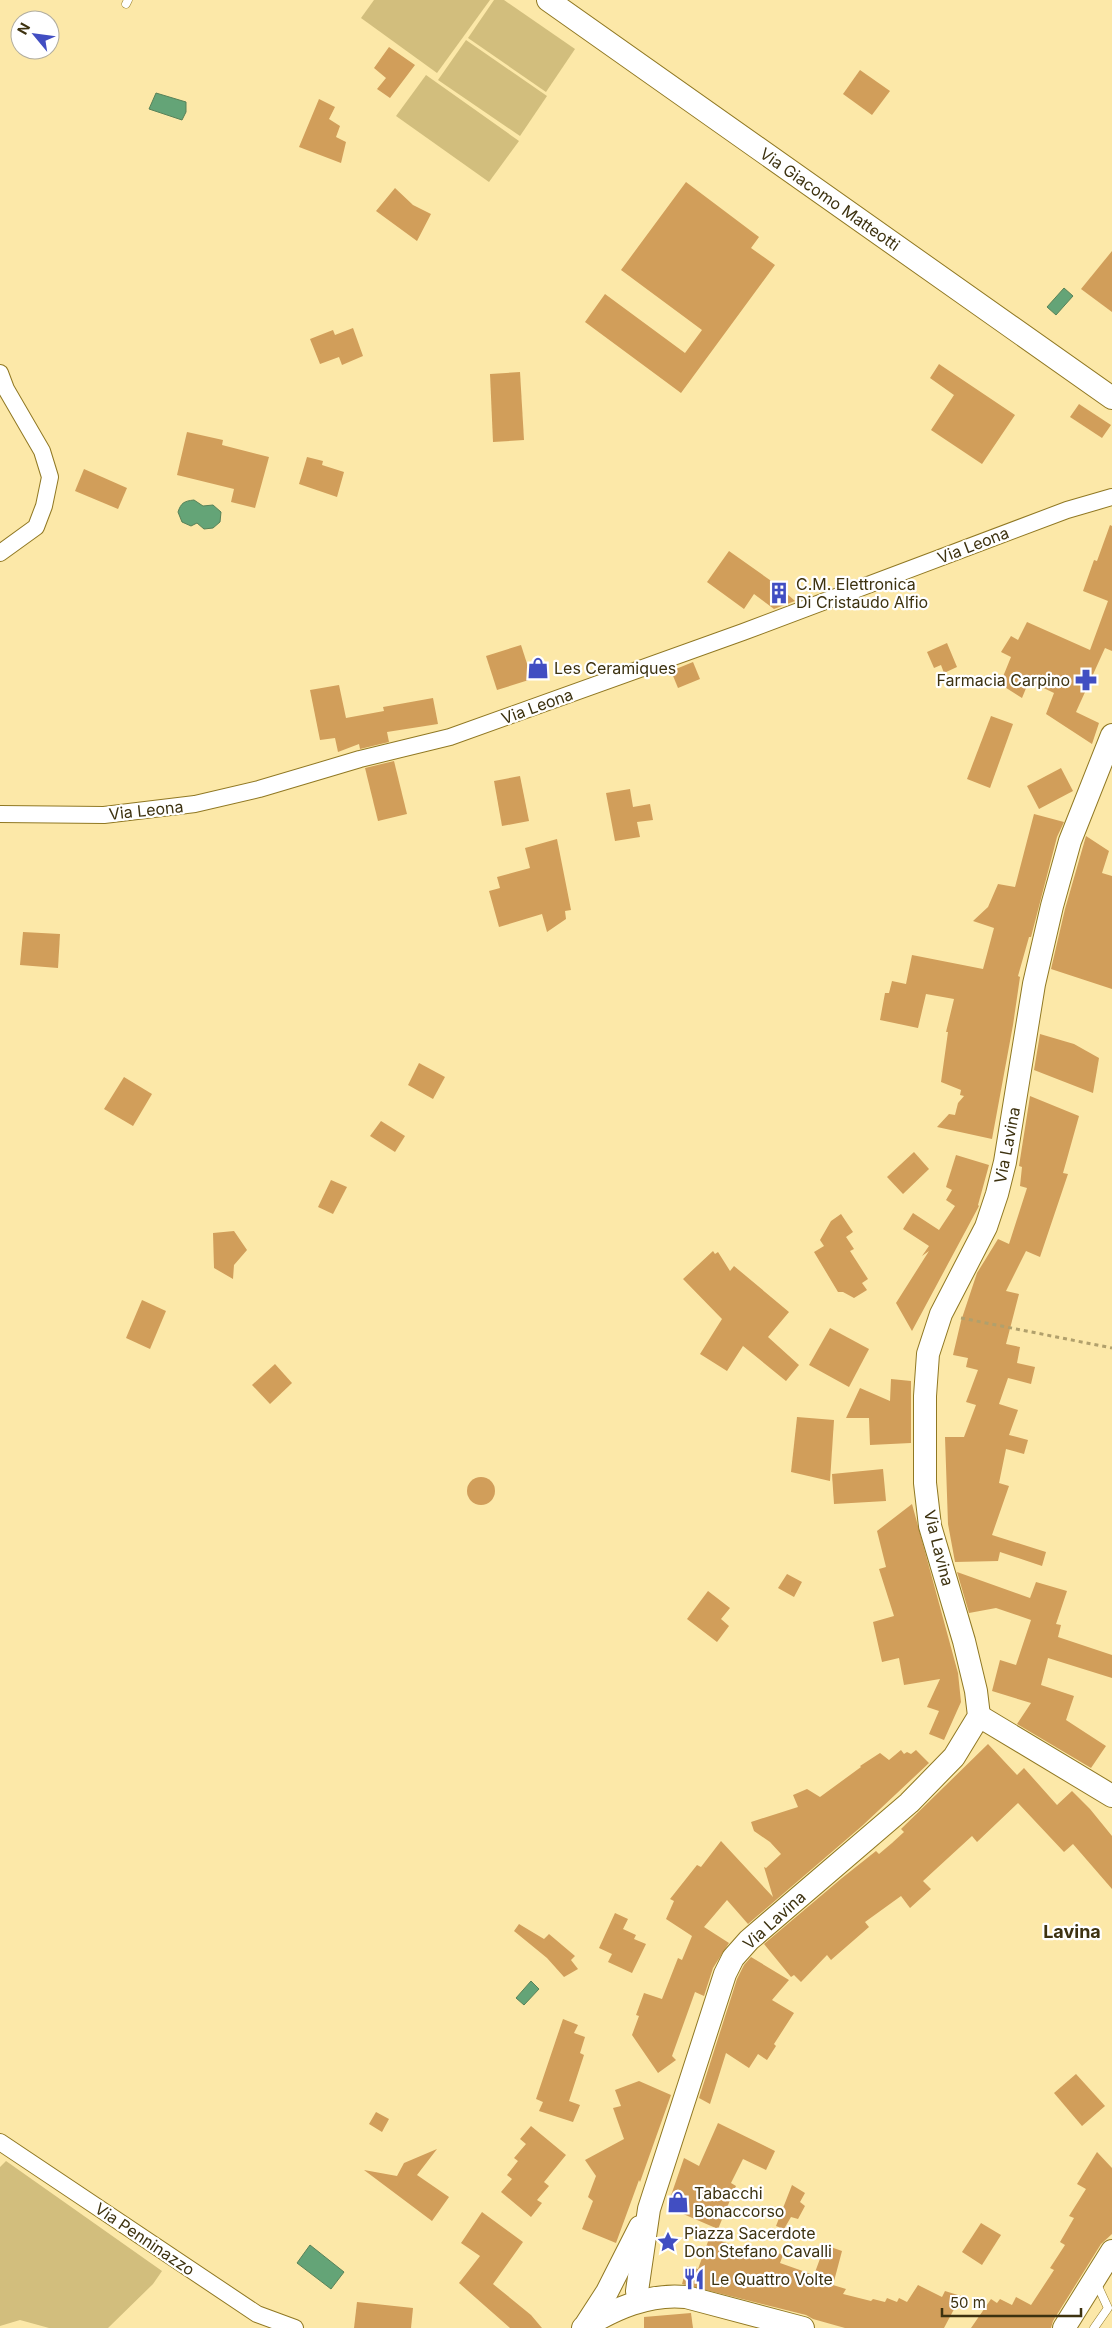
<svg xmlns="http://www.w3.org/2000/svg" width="1112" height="2328" font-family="Inter,sans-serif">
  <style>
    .green { fill: #d2be7d }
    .water { fill: #64a477; stroke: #588258 }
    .building { fill: #d19e5a }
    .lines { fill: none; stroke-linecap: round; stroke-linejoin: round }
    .lane-casing { stroke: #907823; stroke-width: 9 }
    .street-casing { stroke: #907823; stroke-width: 18 }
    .secondary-casing { stroke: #907823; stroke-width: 24 }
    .path { stroke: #b1a06c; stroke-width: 3; stroke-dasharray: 4 4; stroke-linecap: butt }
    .lane { stroke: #fff; stroke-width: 8 }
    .street { stroke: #fff; stroke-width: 16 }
    .secondary { stroke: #fff; stroke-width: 22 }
    .labels { text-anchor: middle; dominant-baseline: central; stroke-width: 4.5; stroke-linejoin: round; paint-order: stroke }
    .street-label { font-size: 16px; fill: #3d3210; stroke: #fff }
    .poi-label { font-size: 16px; fill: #3d3210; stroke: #fff; text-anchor: start }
    .neighbourhood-label { font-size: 18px; font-weight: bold; fill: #3d3210; stroke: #fff }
  </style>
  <rect width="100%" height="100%" fill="#fce8a8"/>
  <!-- green -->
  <g class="green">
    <polygon points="374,0 490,0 437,73 361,18"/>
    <polygon points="494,0 504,0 575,49 546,92 468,38"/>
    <polygon points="466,40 547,96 520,136 438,80"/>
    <polygon points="426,75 519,141 489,182 396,116"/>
    <polygon points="6,2161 162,2271 153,2284 108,2328 49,2328 20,2320 0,2326 0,2167"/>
  </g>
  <!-- water -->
  <g class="water">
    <polygon points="156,93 186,102 186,112 182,120 149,109"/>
    <polygon points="1064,288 1073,296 1056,315 1047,307"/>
    <path d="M194,500l9,6 10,-1 8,7 -1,10 -7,6 -9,1 -7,-6 -6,3 -9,-4 -4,-10c3,-9 6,-11 16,-12z"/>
    <polygon points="531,1981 539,1989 524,2005 516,1998"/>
    <polygon points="310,2245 344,2272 331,2289 297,2263"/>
  </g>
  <!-- building -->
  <g class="building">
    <polygon points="389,47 415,65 390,98 377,89 386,78 374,68"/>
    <polygon points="860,70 890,91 872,115 843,94"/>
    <polygon points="319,99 335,107 329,119 340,126 336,137 346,142 341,163 299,147"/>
    <polygon points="686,182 759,237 751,248 775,265 681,393 585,322 605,294 685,353 702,330 621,270"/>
    <polygon points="395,188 413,205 431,214 417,241 376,211"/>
    <polygon points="1112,251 1112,312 1081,289"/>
    <polygon points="353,328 363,356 342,365 339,357 320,364 310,339 333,330 335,335"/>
    <polygon points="939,364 1015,415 982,464 931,430 954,395 930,378"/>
    <polygon points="520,372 524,440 493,442 490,374"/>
    <polygon points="1079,404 1111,425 1102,438 1070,417"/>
    <polygon points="187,432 223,440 222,445 269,457 255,508 231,502 234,489 177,475"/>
    <polygon points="307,457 323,461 322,465 344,472 337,497 299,484"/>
    <polygon points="84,469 127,488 118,509 75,491"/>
    <polygon points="1110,525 1112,526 1112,651 1105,648 1076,712 1099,723 1092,744 1046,714 1054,693 1029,681 1022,698 1000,684 1011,657 1001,652 1011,636 1018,640 1027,622 1090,650 1108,601 1083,591 1094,560 1097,561"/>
    <polygon points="729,551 777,585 795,601 774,609 754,594 744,609 707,582"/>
    <polygon points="947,643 957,667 944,673 941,665 934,668 927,652"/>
    <polygon points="521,645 532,679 497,690 486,656"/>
    <polygon points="693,662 700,679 678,688 671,671"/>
    <polygon points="339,685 346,718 384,711 383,707 433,698 438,724 387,732 389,742 360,749 359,744 338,752 335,738 320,740 310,690"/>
    <polygon points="991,716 1013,724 990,788 967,779"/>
    <polygon points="394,761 407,814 378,821 365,768"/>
    <polygon points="1061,768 1073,791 1039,809 1027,786"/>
    <polygon points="520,776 529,821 502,826 494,781"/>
    <polygon points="630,789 633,807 650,804 653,820 637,822 640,837 615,841 606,793"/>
    <polygon points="1034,814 1064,822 1057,837 1031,937 1029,937 1018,976 1020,977 1013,1025 992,1139 937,1127 949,1114 955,1115 958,1103 964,1096 960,1095 961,1090 941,1082 948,1032 946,1032 954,999 926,994 918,1028 880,1020 885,993 889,993 892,981 906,984 912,955 983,969 994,928 973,921 988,907 998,884 1015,887"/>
    <polygon points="1086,836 1109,851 1102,873 1112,876 1112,989 1051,969 1065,909"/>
    <polygon points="557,839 571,910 565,911 566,919 547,932 542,914 499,927 489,891 500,888 497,877 530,868 525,848"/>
    <polygon points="23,932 60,934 58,968 20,965"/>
    <polygon points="1040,1034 1074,1044 1099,1058 1093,1093 1034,1070"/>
    <polygon points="419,1063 445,1077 433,1099 408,1085"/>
    <polygon points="124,1077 152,1094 133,1126 104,1109"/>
    <polygon points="1030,1096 1079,1116 1063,1173 1068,1174 1040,1257 1026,1251 1006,1291 1019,1294 1006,1344 1020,1347 1017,1363 1035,1367 1031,1384 1008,1378 999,1404 1018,1410 1009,1435 1028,1440 1024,1454 1006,1449 999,1483 1009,1486 992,1535 1046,1552 1042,1566 1000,1552 998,1561 955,1562 948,1524 945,1437 964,1437 976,1405 966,1402 978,1370 966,1367 968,1358 953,1355 961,1321 977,1273 998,1239 1009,1244 1027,1188 1020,1186 1022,1167 1019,1166"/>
    <polygon points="381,1121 405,1136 395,1152 370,1136"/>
    <polygon points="914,1152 929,1169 903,1194 887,1177"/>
    <polygon points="956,1155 989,1165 978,1205 979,1206 912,1331 896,1303 929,1251 922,1256 929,1246 903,1229 913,1213 939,1230 955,1206 946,1200 952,1190 946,1187"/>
    <polygon points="331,1180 347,1187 333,1214 318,1207"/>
    <polygon points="841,1214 853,1232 846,1237 854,1249 850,1251 868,1279 862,1283 867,1290 854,1298 843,1292 838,1292 814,1252 824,1246 820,1240 831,1221"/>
    <polygon points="234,1231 247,1250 234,1265 233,1279 214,1268 213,1233"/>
    <polygon points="713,1251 715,1254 718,1252 730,1271 734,1266 789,1312 768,1337 799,1365 786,1381 743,1346 727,1371 700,1354 722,1319 683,1279"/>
    <polygon points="142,1300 166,1311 150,1349 126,1338"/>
    <polygon points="830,1328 869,1349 849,1387 809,1365"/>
    <polygon points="275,1364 292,1383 270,1404 252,1385"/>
    <polygon points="891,1379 911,1381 911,1443 870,1445 869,1418 846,1418 860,1388 890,1401"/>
    <polygon points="797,1417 834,1420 830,1481 791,1472"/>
    <polygon points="883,1469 886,1501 834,1504 832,1474"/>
    <circle cx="481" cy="1491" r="14"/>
    <polygon points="912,1504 958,1673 961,1702 944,1740 929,1734 939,1711 927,1707 940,1679 904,1685 899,1658 882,1662 873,1622 894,1616 879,1569 886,1567 877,1531"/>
    <polygon points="957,1572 1030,1598 1036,1582 1067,1591 1056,1624 1061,1625 1058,1637 1112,1655 1112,1678 1048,1658 1041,1685 1074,1696 1066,1720 1106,1746 1091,1768 1017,1724 1031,1703 992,1691 1000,1660 1016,1665 1031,1620 996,1608 969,1613"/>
    <polygon points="787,1574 802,1582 794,1597 778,1588"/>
    <polygon points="708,1591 730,1608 721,1619 729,1626 717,1642 687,1619"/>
    <polygon points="988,1744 1017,1775 1024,1768 1057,1805 1072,1791 1090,1809 1112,1836 1112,1889 1073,1844 1064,1852 1018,1803 977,1842 972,1836 923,1881 931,1889 910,1908 901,1896 865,1922 869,1927 831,1960 827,1955 801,1982 794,1975 791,1977 764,1944 842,1878 876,1851 879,1854 892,1843 904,1832 901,1829"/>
    <polygon points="901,1750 904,1754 907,1752 911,1754 916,1750 929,1763 862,1826 748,1924 727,1900 704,1927 729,1943 713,1968 704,1996 695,1992 672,2056 676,2060 658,2073 632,2035 639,2016 636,2015 644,1993 662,1999 678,1958 682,1960 692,1936 666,1919 674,1901 670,1899 697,1865 701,1867 721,1841 773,1897 764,1867 766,1868 781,1854 770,1842 754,1831 751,1822 798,1807 793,1795 807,1789 820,1797 861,1767 860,1766 880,1753 889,1760"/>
    <polygon points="615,1913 628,1919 623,1929 636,1935 634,1939 646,1944 632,1973 608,1962 612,1954 599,1948"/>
    <polygon points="519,1924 544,1939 549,1934 575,1956 571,1960 578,1969 564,1977 547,1958 514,1931"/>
    <polygon points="751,1957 789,1980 772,2000 794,2013 774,2044 776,2046 767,2060 758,2054 749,2068 726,2053 710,2104 699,2098 737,1979 744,1965"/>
    <polygon points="563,2019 578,2025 574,2033 585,2037 580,2053 584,2055 569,2101 580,2105 573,2122 539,2111 543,2102 536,2099"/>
    <polygon points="1076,2074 1105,2106 1082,2126 1054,2093"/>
    <polygon points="639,2081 671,2095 640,2182 639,2180 616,2243 582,2229 593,2201 588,2197 596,2176 585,2160 624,2139 613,2108 621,2106 615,2090"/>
    <polygon points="376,2112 389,2119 382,2132 369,2124"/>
    <polygon points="718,2123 775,2151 766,2170 743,2159 731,2183 736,2186 718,2229 667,2207 684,2158 699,2166"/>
    <polygon points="531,2126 566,2155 544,2182 549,2186 537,2200 542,2203 531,2217 501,2192 512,2179 507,2175 518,2161 514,2158 526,2144 520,2139"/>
    <polygon points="437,2149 417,2175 449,2197 432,2221 364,2170 397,2176 404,2163"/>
    <polygon points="1097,2152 1112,2168 1112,2234 1101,2244 1053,2321 1051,2328 971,2328 991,2299 997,2303 1000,2299 1012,2305 1016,2297 1031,2305 1054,2270 1050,2268 1065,2245 1060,2242 1074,2218 1069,2216 1086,2189 1077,2184"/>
    <polygon points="792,2185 805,2193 800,2202 805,2206 798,2219 791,2217 784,2229 776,2226"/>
    <polygon points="482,2212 523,2242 493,2284 531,2315 542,2328 510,2328 459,2283 480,2256 461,2243"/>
    <polygon points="981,2223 1001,2235 982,2265 962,2252"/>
    <polygon points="710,2236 764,2259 767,2249 783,2255 780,2263 814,2275 825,2245 842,2251 833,2285 846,2289 843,2294 871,2301 873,2299 885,2302 887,2298 897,2302 899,2298 907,2302 918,2285 942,2297 945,2291 961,2296 944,2328 845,2328 813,2319 806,2315 682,2284 687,2266 698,2269"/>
    <polygon points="357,2302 413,2308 411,2328 354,2328"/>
    <polygon points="691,2313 693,2328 644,2328 644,2317"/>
  </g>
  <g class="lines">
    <!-- lane casing -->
    <g class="lane-casing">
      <g id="lane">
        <polyline points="126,4 128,0"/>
        <polyline points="1094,2328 1108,2308 1096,2282"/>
      </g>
    </g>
    <!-- street casing -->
    <g class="street-casing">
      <g id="street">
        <polyline points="0,373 6,389 42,451 50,477 44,506 36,527 0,553"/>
        <polyline points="0,814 104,815 195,804 259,789 360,759 450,737 743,632 1067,510 1112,497"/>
        <polyline points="0,2142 257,2314 295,2328"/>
      </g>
    </g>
    <!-- secondary casing -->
    <g class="secondary-casing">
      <g id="secondary">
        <polyline points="548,0 1112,398"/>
        <polyline points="979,1716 1112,1796"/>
        <polyline points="639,2301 637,2291 649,2209 725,1974 733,1958 749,1940 909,1803 954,1757 979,1716 976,1691 964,1641 930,1526 925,1483 925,1396 928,1354 941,1314 986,1227 997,1194 1005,1162 1034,984 1052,906 1070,841 1112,735"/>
        <polyline points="585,2326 607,2292 640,2227"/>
        <path d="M583,2328c31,-19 66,-35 103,-31l117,31"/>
        <polyline points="1064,2328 1112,2251"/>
      </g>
    </g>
    <!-- path -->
    <polyline class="path" points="961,1318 1112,1348"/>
    <!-- lane -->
    <use href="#lane" class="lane"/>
    <!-- street -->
    <use href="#street" class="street"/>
    <!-- secondary -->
    <use href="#secondary" class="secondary"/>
  </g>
  <!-- icons -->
  <defs>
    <g id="building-bare" transform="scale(1.725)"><path d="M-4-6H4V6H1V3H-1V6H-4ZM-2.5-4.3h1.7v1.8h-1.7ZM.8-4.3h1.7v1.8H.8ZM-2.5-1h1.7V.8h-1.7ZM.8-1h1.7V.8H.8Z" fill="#414ec2" stroke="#fff" stroke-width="2.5" paint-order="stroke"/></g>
    <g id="shop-bare" transform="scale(1.725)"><path d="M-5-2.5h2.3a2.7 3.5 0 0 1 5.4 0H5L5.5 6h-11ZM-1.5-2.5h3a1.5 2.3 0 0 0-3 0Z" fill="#414ec2" stroke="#fff" stroke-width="2.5" paint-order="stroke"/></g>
    <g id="pharmacy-bare" transform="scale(1.725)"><path d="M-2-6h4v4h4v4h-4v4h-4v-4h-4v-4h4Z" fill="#414ec2" stroke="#fff" stroke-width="2.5" paint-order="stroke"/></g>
    <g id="sight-bare" transform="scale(1.725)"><path d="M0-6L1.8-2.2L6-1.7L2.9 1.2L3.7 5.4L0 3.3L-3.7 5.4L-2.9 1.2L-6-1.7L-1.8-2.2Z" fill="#414ec2" stroke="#fff" stroke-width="2.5" paint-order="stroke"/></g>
    <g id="restaurant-bare" transform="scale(1.725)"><path d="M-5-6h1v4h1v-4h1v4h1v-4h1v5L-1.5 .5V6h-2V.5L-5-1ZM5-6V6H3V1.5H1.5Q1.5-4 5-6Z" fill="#414ec2" stroke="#fff" stroke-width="2.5" paint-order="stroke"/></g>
  </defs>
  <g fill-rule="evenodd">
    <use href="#building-bare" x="779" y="593"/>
    <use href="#shop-bare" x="538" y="668"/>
    <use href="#pharmacy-bare" x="1086" y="680"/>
    <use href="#shop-bare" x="678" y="2202"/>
    <use href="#sight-bare" x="668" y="2242"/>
    <use href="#restaurant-bare" x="694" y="2279"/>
  </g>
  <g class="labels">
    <!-- street labels -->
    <g class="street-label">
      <text transform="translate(830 199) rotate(35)">Via Giacomo Matteotti</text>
      <text transform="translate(973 545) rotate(-21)">Via Leona</text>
      <text transform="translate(537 706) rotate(-20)">Via Leona</text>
      <text transform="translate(146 810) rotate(-6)">Via Leona</text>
      <text transform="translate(1007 1145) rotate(-79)">Via Lavina</text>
      <text transform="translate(939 1548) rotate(76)">Via Lavina</text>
      <text transform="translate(774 1920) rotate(-42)">Via Lavina</text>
      <text transform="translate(145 2239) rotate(34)">Via Penninazzo</text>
    </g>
    <!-- poi labels -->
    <g class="poi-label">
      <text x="796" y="584">C.M. Elettronica<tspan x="796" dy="18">Di Cristaudo Alfio</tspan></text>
      <text x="554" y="668">Les Ceramiques</text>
      <text x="1070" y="680" text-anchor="end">Farmacia Carpino</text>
      <text x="694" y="2193">Tabacchi<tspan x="694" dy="18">Bonaccorso</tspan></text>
      <text x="684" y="2233">Piazza Sacerdote<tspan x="684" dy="18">Don Stefano Cavalli</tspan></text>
      <text x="711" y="2279">Le Quattro Volte</text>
    </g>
    <!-- neighbourhood labels -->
    <g class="neighbourhood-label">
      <text x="1072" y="1931">Lavina</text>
    </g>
  </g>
  <!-- north arrow -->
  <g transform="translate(35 35) rotate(299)"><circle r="24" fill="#ffffff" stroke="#b1ad9f"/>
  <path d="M0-4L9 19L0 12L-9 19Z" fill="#414ec2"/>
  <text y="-8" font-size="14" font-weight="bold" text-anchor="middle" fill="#3d3210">N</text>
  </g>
  <!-- scale -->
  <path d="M942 2308v8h139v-8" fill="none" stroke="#3d3210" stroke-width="2.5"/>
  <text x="950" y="2308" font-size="15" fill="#3d3210" stroke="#ffffff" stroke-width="4" paint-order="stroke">50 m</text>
</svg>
